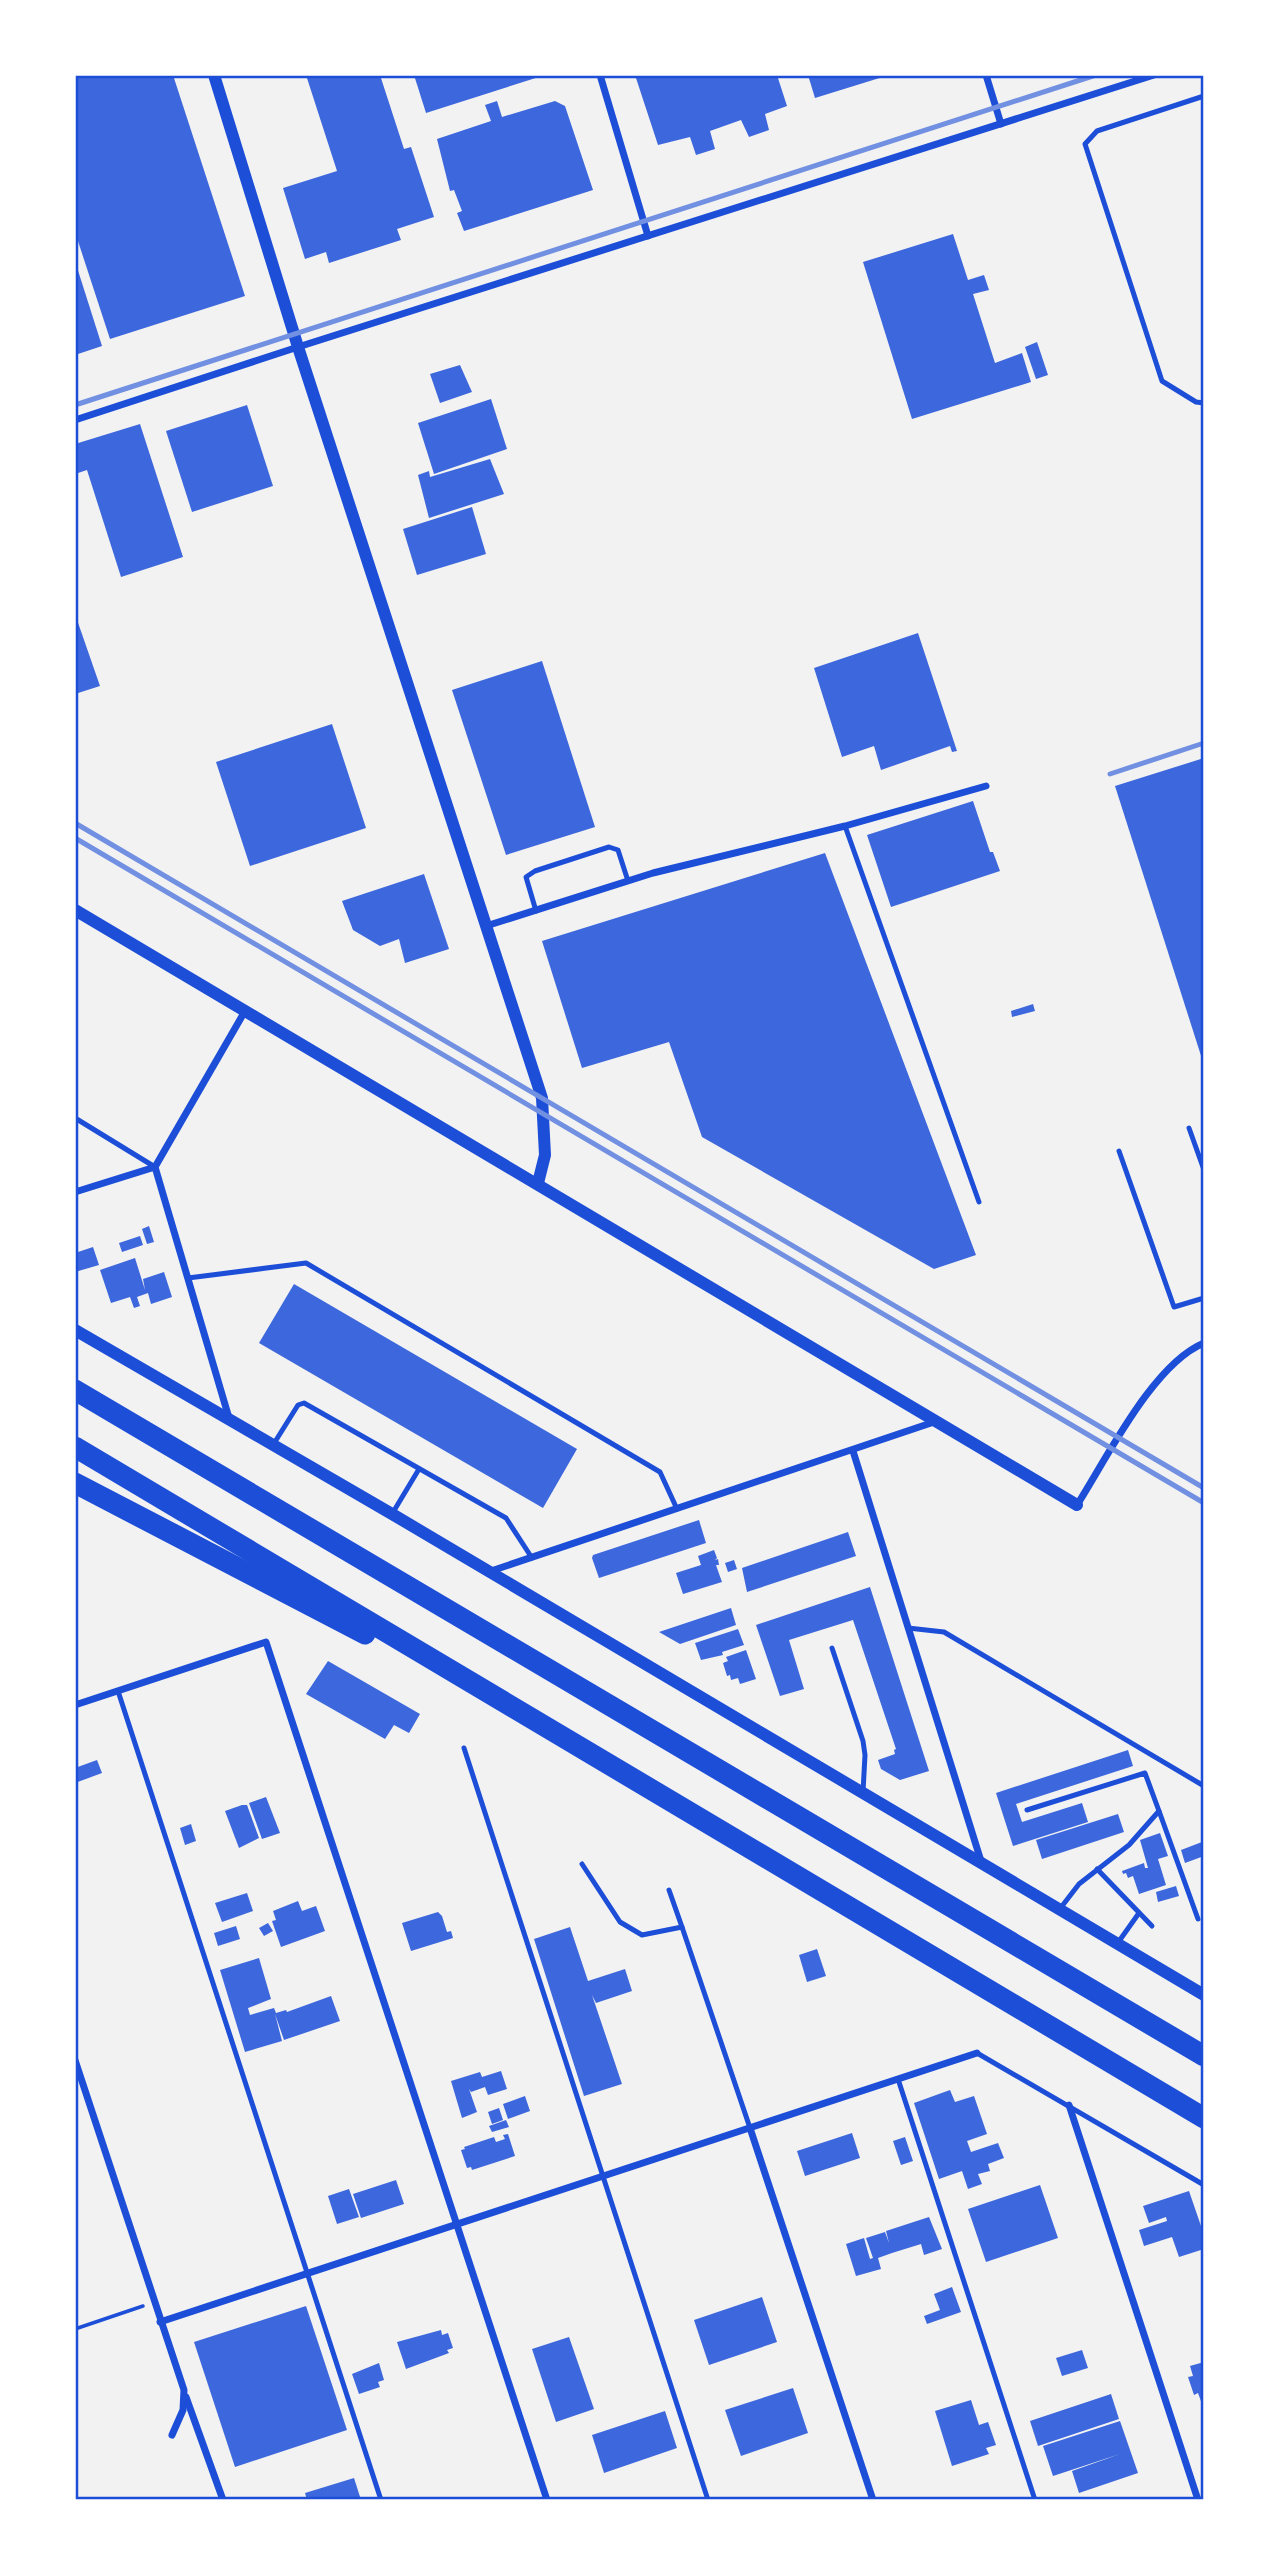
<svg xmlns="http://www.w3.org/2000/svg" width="1279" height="2575" font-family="'Source Sans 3',sans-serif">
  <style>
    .building { fill: #3d67dc }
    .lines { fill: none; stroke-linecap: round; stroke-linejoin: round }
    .path { stroke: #1d4ed8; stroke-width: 3.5 }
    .service { stroke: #1d4ed8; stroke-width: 5 }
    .minor { stroke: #1d4ed8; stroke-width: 7 }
    .tertiary { stroke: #1d4ed8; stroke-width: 12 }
    .motorway { stroke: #1d4ed8; stroke-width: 21 }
    .rail { stroke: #7290e2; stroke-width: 5 }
    .neatline { fill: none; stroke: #1d4ed8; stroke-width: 2.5 }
  </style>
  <rect width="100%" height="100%" fill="#f2f2f2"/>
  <!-- building -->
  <g class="building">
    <polygon points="75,75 173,75 245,296 110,339 75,232"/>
    <polygon points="306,75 380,75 404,149 411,147 434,217 397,229 401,240 329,263 326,252 305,259 283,188 337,171"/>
    <polygon points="414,75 542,75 542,76 426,113"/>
    <polygon points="635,75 777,75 787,106 765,114 769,130 749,137 741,120 710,131 715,149 696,155 690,137 658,145"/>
    <polygon points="808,75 886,75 886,76 815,98"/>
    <polygon points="497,101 502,117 555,101 565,106 593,190 464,231 457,213 462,211 454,190 450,191 437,139 491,121 485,105"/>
    <polygon points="953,234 968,280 984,275 989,290 973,294 995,363 1022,353 1031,382 912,419 863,262"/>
    <polygon points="75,261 102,346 75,355"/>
    <polygon points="1037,342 1048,375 1036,379 1025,347"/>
    <polygon points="460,365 472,392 440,403 430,374"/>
    <polygon points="491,399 507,449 434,474 418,423"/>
    <polygon points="247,405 273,486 192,512 166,431"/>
    <polygon points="140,424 183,557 121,577 87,470 75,474 75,444"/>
    <polygon points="490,459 504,494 429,518 418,475 429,471 430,477"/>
    <polygon points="472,507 486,554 417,575 403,529"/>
    <polygon points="75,614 100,686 75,694"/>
    <polygon points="918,633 957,751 952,752 950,746 881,770 874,746 842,757 814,668"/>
    <polygon points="542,661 595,827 506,855 452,690"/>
    <polygon points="332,724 366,828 250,866 216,762"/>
    <polygon points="1204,758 1204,1062 1203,1062 1115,786"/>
    <polygon points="973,801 990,852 993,852 1000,871 891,907 867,835"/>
    <polygon points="825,853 976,1255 934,1269 702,1137 669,1042 582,1068 542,941"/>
    <polygon points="424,874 449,949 405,963 399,939 380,946 353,930 342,901"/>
    <polygon points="1033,1004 1035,1011 1012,1017 1011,1011"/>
    <polygon points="149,1226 154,1242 147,1244 142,1229"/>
    <polygon points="140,1236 143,1245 122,1252 119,1243"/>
    <polygon points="93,1247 99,1265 75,1272 75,1253"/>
    <polygon points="135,1258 145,1290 143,1279 164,1272 172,1297 151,1304 148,1293 137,1297 140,1306 134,1308 130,1297 111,1303 100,1270"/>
    <polygon points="294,1284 577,1449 543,1508 259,1343"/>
    <polygon points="699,1520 706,1543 599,1578 592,1558 593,1555"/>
    <polygon points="848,1532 856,1556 747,1592 742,1568"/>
    <polygon points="714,1550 717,1558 715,1560 718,1559 719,1565 716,1565 717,1568 722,1582 683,1594 676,1573 701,1565 698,1556"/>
    <polygon points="734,1560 737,1569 728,1572 725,1563"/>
    <polygon points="870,1587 929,1771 900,1780 881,1769 878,1760 895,1754 894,1750 896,1749 853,1620 789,1640 804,1689 780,1696 756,1625"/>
    <polygon points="731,1608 736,1625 680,1644 659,1632"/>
    <polygon points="738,1629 744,1645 722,1652 723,1655 701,1660 695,1643"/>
    <polygon points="746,1650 756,1679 740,1684 738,1678 731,1680 730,1675 727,1676 723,1663 728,1661 726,1657"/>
    <polygon points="328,1661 420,1714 409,1733 394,1725 385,1739 306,1694"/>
    <polygon points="1128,1750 1133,1766 1016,1804 1022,1822 1082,1803 1088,1822 1013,1846 996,1793"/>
    <polygon points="97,1760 102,1773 75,1783 75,1768"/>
    <polygon points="266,1797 280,1833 262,1839 249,1803"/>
    <polygon points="242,1805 247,1805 259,1838 239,1848 225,1811"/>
    <polygon points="1118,1814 1124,1832 1042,1859 1036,1840"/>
    <polygon points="191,1824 196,1841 185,1845 180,1828"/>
    <polygon points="1160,1833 1168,1856 1158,1859 1166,1885 1139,1894 1133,1876 1128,1878 1126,1873 1123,1874 1122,1871 1144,1863 1145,1868 1148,1868 1140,1840"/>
    <polygon points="1202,1842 1204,1856 1185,1863 1181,1850"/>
    <polygon points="1176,1886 1179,1896 1158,1902 1156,1892"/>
    <polygon points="247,1893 253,1911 222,1922 215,1903"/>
    <polygon points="298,1901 302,1911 316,1906 325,1931 281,1947 272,1921 276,1920 273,1911"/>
    <polygon points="438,1912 442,1916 447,1932 451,1931 453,1938 411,1951 402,1923"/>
    <polygon points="268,1923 273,1931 264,1936 259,1928"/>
    <polygon points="236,1926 240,1939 218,1946 214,1933"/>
    <polygon points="570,1927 588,1981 625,1969 632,1991 596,2003 592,1995 622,2084 584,2096 534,1939"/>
    <polygon points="817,1949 826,1976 807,1982 799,1955"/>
    <polygon points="259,1958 271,1999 243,2010 248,2008 250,2015 274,2008 276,2013 286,2010 287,2012 331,1996 340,2021 284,2040 275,2014 282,2041 245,2052 220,1970"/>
    <polygon points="501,2071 507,2089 488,2095 485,2087 471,2092 469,2089 477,2112 462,2118 451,2081 480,2072 482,2077"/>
    <polygon points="950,2090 955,2102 974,2096 987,2134 967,2141 971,2152 998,2143 1004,2158 988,2164 990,2171 978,2174 982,2184 968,2189 962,2171 939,2179 914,2103"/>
    <polygon points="525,2096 530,2111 508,2119 503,2104"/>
    <polygon points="499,2108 503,2120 492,2124 488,2112"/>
    <polygon points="506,2120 509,2127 492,2132 489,2126"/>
    <polygon points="852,2133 860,2158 805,2176 797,2151"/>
    <polygon points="508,2134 515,2156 472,2170 471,2167 467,2168 461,2150 465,2149 464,2147 494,2137 496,2142 505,2139 503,2135"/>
    <polygon points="905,2137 913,2161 901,2165 893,2141"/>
    <polygon points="396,2180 404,2204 361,2218 353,2194"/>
    <polygon points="1040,2185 1058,2238 986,2262 968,2209"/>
    <polygon points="349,2189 359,2217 337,2224 328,2196"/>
    <polygon points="1189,2191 1201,2226 1204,2225 1204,2249 1179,2257 1172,2237 1144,2246 1139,2230 1167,2221 1166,2217 1149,2223 1143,2206"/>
    <polygon points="929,2217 942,2249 924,2255 921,2244 892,2253 878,2258 881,2269 856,2276 846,2244 864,2238 870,2259 873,2258 866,2238 885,2232 889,2243 886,2231"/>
    <polygon points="952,2287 961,2312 927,2324 924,2316 940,2310 934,2294"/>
    <polygon points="762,2297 777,2342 709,2365 694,2320"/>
    <polygon points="306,2306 347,2430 235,2467 194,2342"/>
    <polygon points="441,2330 442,2335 448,2333 453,2348 447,2350 449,2353 406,2369 397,2342"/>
    <polygon points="569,2337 594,2409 556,2422 532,2349"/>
    <polygon points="1082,2350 1088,2368 1062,2376 1056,2358"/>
    <polygon points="1204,2362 1204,2403 1202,2404 1198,2393 1194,2395 1188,2377 1193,2376 1190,2366"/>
    <polygon points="379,2363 384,2380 378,2382 380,2387 359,2394 352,2374"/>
    <polygon points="793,2388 808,2433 741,2456 725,2410"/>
    <polygon points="1111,2394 1119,2419 1038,2446 1030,2421"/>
    <polygon points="971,2400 979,2425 988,2422 996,2445 986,2448 989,2454 952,2466 935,2411"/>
    <polygon points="665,2411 677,2448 604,2473 592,2435"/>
    <polygon points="1120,2421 1138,2473 1079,2493 1072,2471 1120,2454 1053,2476 1043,2446"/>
    <polygon points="354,2478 361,2500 307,2500 305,2493"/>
  </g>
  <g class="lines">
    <!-- path -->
    <polyline class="path" points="75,2329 143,2306"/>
    <!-- service -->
    <g class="service">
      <polyline points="1204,96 1097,131 1085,144 1162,381 1196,402 1204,403"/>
      <polyline points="845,826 979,1202"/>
      <polyline points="536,911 526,877 535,871 609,847 618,850 628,881"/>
      <polyline points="75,1118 155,1167"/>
      <polyline points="1189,1128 1204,1170"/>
      <polyline points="1119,1151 1174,1307 1204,1298"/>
      <polyline points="188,1278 306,1263 660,1472 677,1509"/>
      <polyline points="273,1445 298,1405 304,1403 506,1518 532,1558"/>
      <polyline points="392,1514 419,1469"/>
      <polyline points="908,1628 944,1632 1204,1786"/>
      <polyline points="832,1648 863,1741 865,1755 863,1792"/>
      <polyline points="118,1691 381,2500"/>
      <polyline points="464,1748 708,2500"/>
      <polyline points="1027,1810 1145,1773 1159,1811 1129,1845 1079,1884 1059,1910"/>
      <polyline points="1159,1811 1198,1919"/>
      <polyline points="582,1864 620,1922 642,1935 682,1927 750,2128"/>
      <polyline points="1097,1869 1152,1926"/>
      <polyline points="669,1890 682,1927"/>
      <polyline points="1117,1944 1139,1913"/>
      <polyline points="977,2053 1204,2185"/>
      <polyline points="898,2079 1035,2500"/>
    </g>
    <!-- minor -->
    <g class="minor">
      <polyline points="600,75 648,236"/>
      <polyline points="986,75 1001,124"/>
      <polyline points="75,420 298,347 1154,75"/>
      <polyline points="486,926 653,873 845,826 986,786"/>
      <polyline points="155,1167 229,1418"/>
      <polyline points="75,1192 155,1167 245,1011"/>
      <polyline points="853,1451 981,1861"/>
      <path d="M1077,1505c30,-47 76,-141 127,-162"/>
      <polyline points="488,1572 937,1421"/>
      <polyline points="75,1705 266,1642 547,2500"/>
      <polyline points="75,2060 184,2390 183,2410 172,2435"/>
      <polyline points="1069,2105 1198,2500"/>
      <polyline points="750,2128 873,2500"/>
      <polyline points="160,2322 977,2053"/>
      <polyline points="186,2397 223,2500"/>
    </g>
    <!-- tertiary -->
    <g class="tertiary">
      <polyline points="214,75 298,347 542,1098 545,1155 538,1183"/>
      <polyline points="75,910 1077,1505"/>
      <polyline points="75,1330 392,1514 1204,1995"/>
    </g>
    <!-- motorway -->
    <g class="motorway">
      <polyline points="75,1390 1204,2056"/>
      <polyline points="75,1447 1204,2118"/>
      <polyline points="75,1483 365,1634"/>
    </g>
    <!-- rail -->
    <g class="rail">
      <polyline points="75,405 1096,75"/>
      <polyline points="1110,774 1204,743"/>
      <polyline points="75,823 1204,1488"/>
      <polyline points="75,838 1204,1503"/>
    </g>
  </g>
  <!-- border -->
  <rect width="1279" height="2575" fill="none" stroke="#ffffff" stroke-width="154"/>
  <rect x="77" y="77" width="1125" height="2421" class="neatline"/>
</svg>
